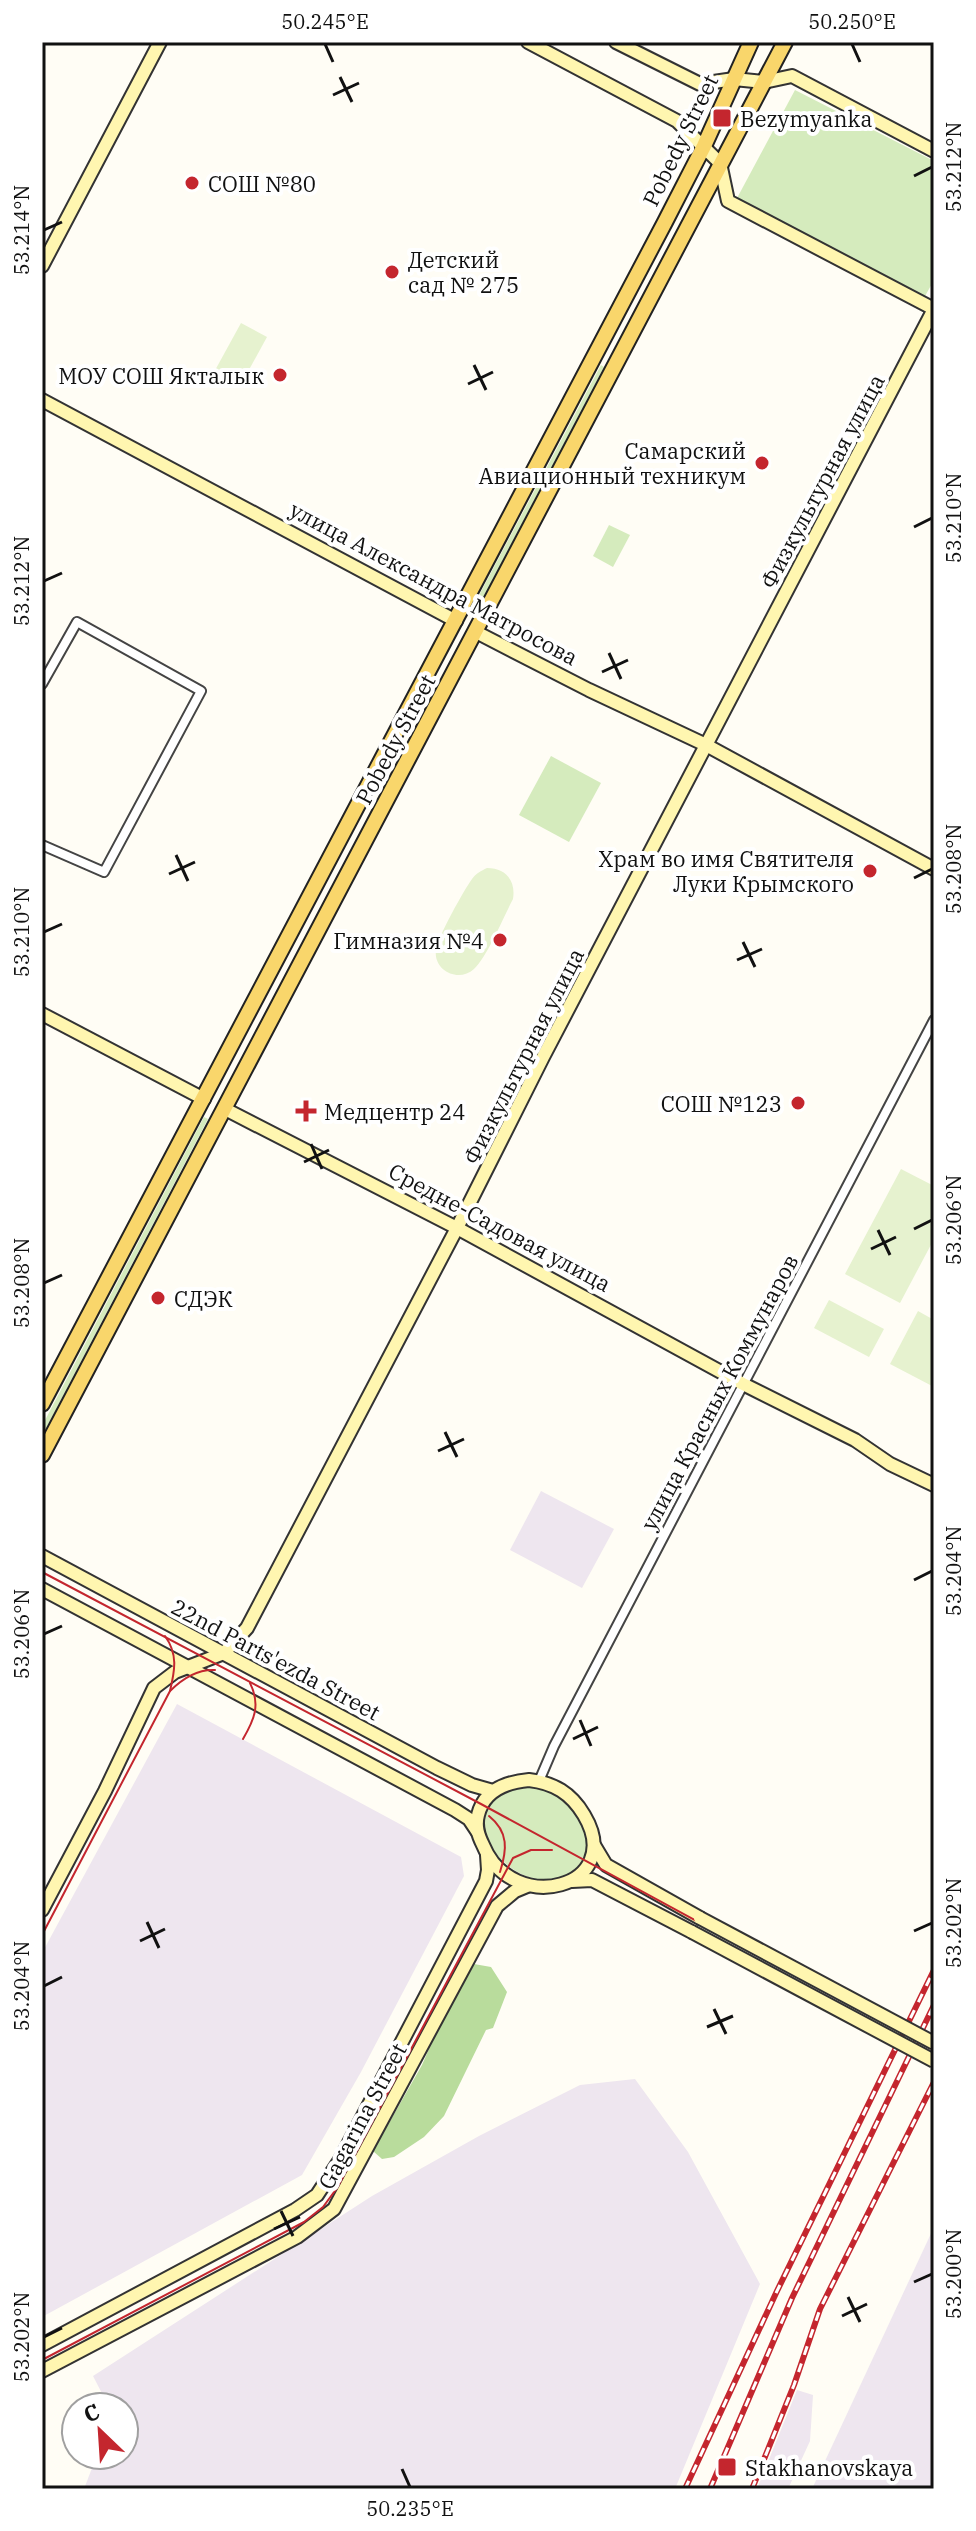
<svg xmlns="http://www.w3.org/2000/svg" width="976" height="2531" font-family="'IBM Plex Serif',serif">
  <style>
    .industrial { fill: #eee6ef }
    .green { fill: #d5ebbd }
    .forest { fill: #b9dc9c }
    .pitch { fill: #e6f2cf }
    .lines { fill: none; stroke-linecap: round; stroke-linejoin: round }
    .street-casing { stroke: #444; stroke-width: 12 }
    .secondary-casing { stroke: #333; stroke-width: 16 }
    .primary-casing { stroke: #222; stroke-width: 18 }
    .street { stroke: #fff; stroke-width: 8 }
    .secondary { stroke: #fff6b0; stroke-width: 12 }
    .primary { stroke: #f9d66b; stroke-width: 14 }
    .tram { stroke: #c4262e; stroke-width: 2 }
    .rail-casing { stroke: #c4262e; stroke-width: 6 }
    .rail { stroke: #fff; stroke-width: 3; stroke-dasharray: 9; stroke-linecap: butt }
    .secondary-bridge-casing { stroke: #333; stroke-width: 16; stroke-linecap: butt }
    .secondary-bridge { stroke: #fff6b0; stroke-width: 12 }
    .ticks { fill: none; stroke: #111; stroke-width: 3 }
    .poi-dot { fill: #c4262e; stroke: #fff; stroke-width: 3 }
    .labels { text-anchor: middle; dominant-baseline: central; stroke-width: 8; stroke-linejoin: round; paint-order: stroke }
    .poi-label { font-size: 22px; fill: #111; stroke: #fff; text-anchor: start }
    .street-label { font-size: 22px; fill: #111; stroke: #fff }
    .neatline { fill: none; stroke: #111; stroke-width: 3 }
    .ticks-label { font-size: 20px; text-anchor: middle; fill: #111 }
  </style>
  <rect width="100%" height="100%" fill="#fffdf5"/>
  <!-- industrial -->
  <g class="industrial">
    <polygon points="541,1491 614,1529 582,1588 510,1550"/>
    <polygon points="177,1704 461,1857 464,1876 361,2072 302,2175 42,2317 42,1953"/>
    <polygon points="635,2079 688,2152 760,2284 675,2489 84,2489 92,2468 115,2455 124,2455 124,2450 129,2447 124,2436 124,2407 109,2407 93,2376 372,2196 479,2136 580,2085"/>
    <polygon points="934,2227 934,2489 812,2489"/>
    <polygon points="797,2390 813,2395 810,2441 788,2489 757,2489"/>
  </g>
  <!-- green -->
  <g class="green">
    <polygon points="795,90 934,161 934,280 924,298 736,200"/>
    <polygon points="601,365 604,367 480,604 476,601"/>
    <polygon points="609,525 630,535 613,567 593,556"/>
    <polygon points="551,756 601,783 569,842 519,815"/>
    <polygon points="204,1117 208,1119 42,1436 42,1426"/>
    <path d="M517,1787c15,0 30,1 42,9 21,13 43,54 18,73 -57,45 -140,-61 -60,-82z"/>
  </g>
  <!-- forest -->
  <polygon class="forest" points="474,1964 491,1967 507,1992 493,2028 486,2030 444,2116 424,2137 394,2157 382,2159 373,2151 422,2065 446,2010"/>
  <!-- pitch -->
  <g class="pitch">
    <polygon points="241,323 267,337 239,388 213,374"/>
    <path d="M487,868c19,0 29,13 26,31 -9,17 -26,58 -39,70 -15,14 -41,2 -38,-19 1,-12 28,-60 36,-71 4,-6 9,-8 15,-11z"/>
    <polygon points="901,1169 934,1186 934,1239 900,1303 845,1274"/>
    <polygon points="829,1300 884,1329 869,1357 814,1328"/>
    <polygon points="918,1311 934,1320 934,1387 890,1364"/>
  </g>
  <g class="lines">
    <!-- street casing -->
    <g class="street-casing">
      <g id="street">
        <polyline points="42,684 77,622 201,691 104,872 42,845"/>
        <polyline points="539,1781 554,1746 934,1020"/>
      </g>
    </g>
    <!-- secondary casing -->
    <g class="secondary-casing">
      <g id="secondary">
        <polyline points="528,42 677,121 720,163 728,201 934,309"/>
        <polyline points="616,42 700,84 734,79 764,82 792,76 934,151"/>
        <polyline points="42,266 160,42"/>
        <polyline points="42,400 456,621"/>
        <polyline points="476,632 589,690 706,745 934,869"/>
        <polyline points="42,1014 204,1099"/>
        <polyline points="225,1109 457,1228 743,1384 855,1440 890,1464 934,1485"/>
        <polyline points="42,1556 437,1768 472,1785 493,1791"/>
        <polyline points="42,1589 455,1810 469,1819 477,1831"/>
        <path d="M529,1780c25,3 42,13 55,35 43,72 -71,103 -101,30 -5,-10 -8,-19 -5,-30 6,-25 28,-33 51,-35z"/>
        <polyline points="594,1845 606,1865 700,1918"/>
        <polyline points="572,1881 592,1880 692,1932"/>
        <polyline points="42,1910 105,1791 154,1688 175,1672 224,1653 247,1628 457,1228 543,1057 934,309"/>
        <polyline points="42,2345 295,2210 317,2195 340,2160 486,1881 488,1870 487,1855"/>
        <polyline points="42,2371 297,2237 334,2209 497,1906 515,1891 527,1886"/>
      </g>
    </g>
    <!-- primary casing -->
    <g class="primary-casing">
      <g id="primary">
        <polyline points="42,1404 665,222 704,146 751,42"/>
        <polyline points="42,1455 785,42"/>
      </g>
    </g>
    <!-- street -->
    <use href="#street" class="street"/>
    <!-- secondary -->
    <use href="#secondary" class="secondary"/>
    <!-- primary -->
    <use href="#primary" class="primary"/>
    <!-- tram -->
    <g class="tram">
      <polyline points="42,1572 481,1804 934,2050"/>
      <path d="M170,1691c13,-13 27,-22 45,-21"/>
      <path d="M243,1739c11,-19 18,-34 7,-56"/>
      <path d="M489,1816c20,16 18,34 11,56"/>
      <path d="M42,1935l128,-244c5,-21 8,-37 -5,-55"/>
      <polyline points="42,2360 304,2222 323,2207 337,2188 513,1858 531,1850 552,1850"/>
    </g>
    <!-- rail casing -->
    <g class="rail-casing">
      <g id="rail">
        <polyline points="685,2489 777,2291 934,1970"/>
        <polyline points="710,2489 792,2298 934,2005"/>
        <polyline points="752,2489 794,2385 820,2309 934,2082"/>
      </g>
    </g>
    <!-- rail -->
    <use href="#rail" class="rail"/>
    <!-- secondary-bridge casing -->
    <g class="secondary-bridge-casing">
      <g id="secondary-bridge">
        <polyline points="700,1918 934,2043"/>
        <polyline points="692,1932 934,2061"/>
      </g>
    </g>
    <!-- secondary-bridge -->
    <use href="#secondary-bridge" class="secondary-bridge"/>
  </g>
  <!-- ticks -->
  <path class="ticks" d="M325,44l8,18M852,44l8,18M340,77l12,25M333,95l26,-12M914,176l18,-9M44,230l18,-8M474,365l12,25M468,384l25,-12M914,527l18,-9M44,581l18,-8M609,653l12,26M602,672l26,-12M176,855l12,26M169,874l26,-12M914,878l18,-9M44,932l18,-8M743,942l12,25M737,960l25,-11M311,1144l11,25M304,1162l25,-12M914,1229l18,-9M878,1230l12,25M871,1249l25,-12M44,1283l18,-8M445,1432l12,25M438,1451l26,-12M914,1580l18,-9M44,1634l18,-8M580,1720l11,26M573,1739l25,-12M147,1922l12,26M914,1931l18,-8M140,1941l25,-12M44,1986l18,-9M714,2009l12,25M707,2027l26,-11M281,2211l12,25M274,2229l26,-12M914,2282l18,-8M848,2297l12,25M842,2316l25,-12M44,2337l18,-9M402,2469l8,18"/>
  <!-- markers -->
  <g class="poi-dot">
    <rect x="712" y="108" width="20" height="20" rx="4"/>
    <circle cx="192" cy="183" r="8"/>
    <circle cx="392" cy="272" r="8"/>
    <circle cx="280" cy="375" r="8"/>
    <circle cx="762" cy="463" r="8"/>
    <circle cx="870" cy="871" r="8"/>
    <circle cx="500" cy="940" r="8"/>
    <circle cx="798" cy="1103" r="8"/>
    <path d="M302 1099h8v8h8v8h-8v8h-8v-8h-8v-8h8z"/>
    <circle cx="158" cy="1298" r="8"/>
    <rect x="717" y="2457" width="20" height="20" rx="4"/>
  </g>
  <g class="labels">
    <!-- poi labels -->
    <g class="poi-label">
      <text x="740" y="118">Bezymyanka</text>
      <text x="208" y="183">СОШ №80</text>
      <text x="408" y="259">Детский<tspan x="408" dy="25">сад № 275</tspan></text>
      <text x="264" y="375" text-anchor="end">МОУ СОШ Якталык</text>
      <text x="746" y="450" text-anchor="end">Самарский<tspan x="746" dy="25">Авиационный техникум</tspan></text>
      <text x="854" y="858" text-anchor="end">Храм во имя Святителя<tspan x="854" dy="25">Луки Крымского</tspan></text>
      <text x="484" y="940" text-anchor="end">Гимназия №4</text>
      <text x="782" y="1103" text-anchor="end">СОШ №123</text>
      <text x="324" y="1111">Медцентр 24</text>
      <text x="174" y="1298">СДЭК</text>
      <text x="745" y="2467">Stakhanovskaya</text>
    </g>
    <!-- street labels -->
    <g class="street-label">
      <text transform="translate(680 140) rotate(-64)">Pobedy Street</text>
      <text transform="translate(822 481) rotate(-62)">Физкультурная улица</text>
      <text transform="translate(434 583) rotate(28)">улица Александра Матросова</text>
      <text transform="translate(395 739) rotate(-62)">Pobedy Street</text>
      <text transform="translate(523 1056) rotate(-63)">Физкультурная улица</text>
      <text transform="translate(500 1227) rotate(28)">Средне-Садовая улица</text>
      <text transform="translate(719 1392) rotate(-62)">улица Красных Коммунаров</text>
      <text transform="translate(276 1659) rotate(28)">22nd Parts'ezda Street</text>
      <text transform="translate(362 2116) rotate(-62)">Gagarina Street</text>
    </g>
  </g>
  <!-- border -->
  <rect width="976" height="2531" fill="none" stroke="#ffffff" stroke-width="88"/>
  <!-- north arrow -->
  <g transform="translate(100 2431) rotate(335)"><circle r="38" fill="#ffffff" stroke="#a0a0a0" stroke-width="2"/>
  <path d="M0-6L14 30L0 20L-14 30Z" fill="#c4262e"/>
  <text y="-12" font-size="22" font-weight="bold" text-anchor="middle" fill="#111111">С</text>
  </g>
  <rect x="44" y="44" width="888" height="2443" class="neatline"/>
  <g class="ticks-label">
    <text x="325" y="29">50.245°E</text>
    <text x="852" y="29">50.250°E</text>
    <text transform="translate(954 167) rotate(-90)" y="7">53.212°N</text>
    <text transform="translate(22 230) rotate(-90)" y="7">53.214°N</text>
    <text transform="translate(954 518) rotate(-90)" y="7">53.210°N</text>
    <text transform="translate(22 581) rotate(-90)" y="7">53.212°N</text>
    <text transform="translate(954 869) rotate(-90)" y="7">53.208°N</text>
    <text transform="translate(22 932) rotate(-90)" y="7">53.210°N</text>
    <text transform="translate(954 1220) rotate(-90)" y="7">53.206°N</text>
    <text transform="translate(22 1283) rotate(-90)" y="7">53.208°N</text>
    <text transform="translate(954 1571) rotate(-90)" y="7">53.204°N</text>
    <text transform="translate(22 1634) rotate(-90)" y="7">53.206°N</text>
    <text transform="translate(954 1923) rotate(-90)" y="7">53.202°N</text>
    <text transform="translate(22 1986) rotate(-90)" y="7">53.204°N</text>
    <text transform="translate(954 2274) rotate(-90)" y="7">53.200°N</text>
    <text transform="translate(22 2337) rotate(-90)" y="7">53.202°N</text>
    <text x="410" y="2516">50.235°E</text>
  </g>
</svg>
